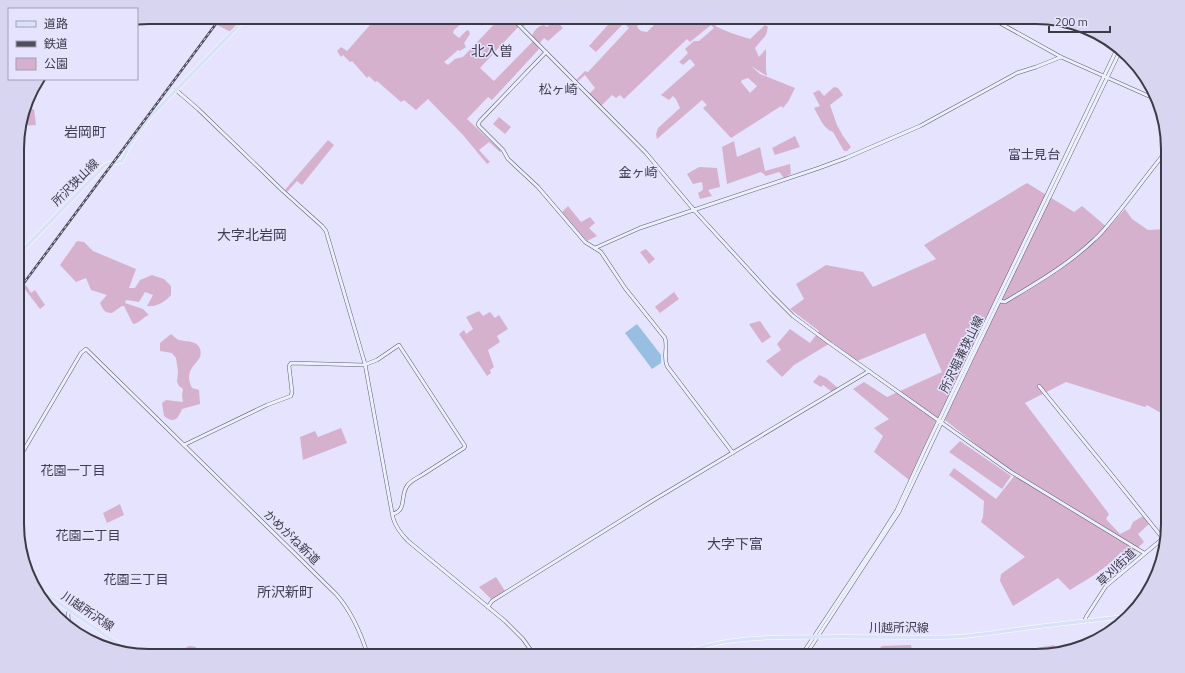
<svg xmlns="http://www.w3.org/2000/svg" width="1185" height="673" font-family="'Titillium Web','Noto Sans JP',sans-serif">
  <style>
    .green { fill: #d6b1ce; fill-rule: evenodd }
    .water { fill: #98bfe2 }
    .lines { fill: none; stroke-linecap: round; stroke-linejoin: round }
    .secondary-casing { stroke: #5e5c73; stroke-width: 4 }
    .primary-casing { stroke: #fff; stroke-width: 4.5 }
    .secondary { stroke: #ecf0fc; stroke-width: 3 }
    .primary { stroke: #d9e2f9; stroke-width: 3.5 }
    .rail-casing { stroke: #4f4e5b; stroke-width: 2.5 }
    .rail { stroke: #e6e3ff; stroke-width: 1; stroke-dasharray: 3; stroke-linecap: butt }
    .labels { text-anchor: middle; dominant-baseline: central; stroke-width: 3; stroke-linejoin: round; paint-order: stroke }
    .street-label { font-size: 12px; fill: #3b3a45; stroke: #e6e3ff }
    .neighbourhood-label { font-size: 13px; fill: #3f3d53; stroke: #e6e3ff }
    .quarter-label { font-size: 14px; fill: #3f3d53; stroke: #e6e3ff }
    .rim { fill: none; stroke: #3b3a45; stroke-width: 2 }
  </style>
  <rect width="100%" height="100%" fill="#e6e3ff"/>
  <!-- green -->
  <g class="green">
    <polygon points="223,17 240,17 242,19 231,32 217,25"/>
    <path d="M367,17h102l-15,13 -1,3 6,5 8,-8 2,1 1,3 -6,9 2,4 -6,4 -2,-1 -14,12 4,3 7,-6 8,-2 38,-40 9,1 23,-1 -9,9 -4,-1 -40,43 14,13 41,-42 -3,-3c2,-6 6,-10 12,-11l3,2 8,-8 8,9 -15,13 -4,-3 -7,8 2,3 -47,51 -4,-3 -21,22 34,32 -1,1 -11,-10 -10,8 11,12 -3,2 -24,-29 -35,-36 -12,11 -12,-10 -3,2 -24,-21 -2,1 -6,-6 -2,2 -15,-17 -2,1 -7,-7 -2,2 -4,-6 4,-4 6,4 23,-26z"/>
    <path d="M615,17h34l-6,7 -3,-2 -3,5 4,4 6,1 15,-15h44l11,10 14,6 19,6 15,-14 3,2 -2,8 -11,13 4,9 7,-8v20l1,7 -16,-10 9,8 35,14 -7,14 -5,6 -2,-2 -50,32 -28,-30 4,-3 -5,-5 -45,39 -1,-5 2,-6 22,-20 -4,-9 -3,-3 -4,4 -8,-5 34,-30 -5,-6 -7,6 -4,-3 9,-9 -3,-4 9,-8h5l15,-13 -3,-3 -21,17 -3,-3 -63,60 -4,-4 -4,3 -4,-3 -11,11 -12,-12 6,-6 -10,-13 -8,7 -1,-2 9,-9 3,1 41,-44 -5,-5 -28,29 -7,-6zM748,78l9,8 -7,7 -9,-11 1,-2z"/>
    <path d="M834,87l4,1 5,7 -13,10 7,20 6,11 8,11 -4,4h-3l-11,-19c-10,-3 -14,-16 -19,-24l6,-2 -7,-13 6,-3 5,6z"/>
    <polygon points="34,109 36,125 20,126 25,110"/>
    <polygon points="499,117 511,127 505,134 493,124"/>
    <polygon points="795,136 800,147 775,155 772,148"/>
    <polygon points="328,140 334,145 302,185 297,181 287,192 285,190 290,184"/>
    <polygon points="734,141 737,157 760,147 765,171 790,164 791,174 784,178 779,172 766,176 761,172 727,184 722,147"/>
    <polygon points="699,167 717,168 720,187 708,190 712,196 700,199 698,193 703,190 702,182 693,184 687,174"/>
    <path d="M1027,183l47,29 8,-6 26,22 17,-19 7,10 16,11 20,-1v188l-21,-12 -2,2 -79,-25 -41,21 84,111 -3,5 14,15 10,-5 3,-7 10,-6 6,8 -11,10 6,8 -16,15 -7,-5c-15,17 -32,26 -51,38l-12,-12 -45,28 -13,-25 1,-7 24,-17 -44,-35 2,-5 1,-16 -35,-26 5,-7 42,31 19,-24 -70,-55 -7,-3 -29,63 -35,-28 9,-16 -9,-8 15,-9 -36,-30 11,-7 23,15 55,-25 -17,-39 -68,28 -25,-19 -38,23 -12,12 -16,-16 15,-11 -4,-6 13,-15 20,14 9,-12 -29,-22 14,-10 -8,-15 30,-19 37,7 10,15 63,-28 -12,-14z"/>
    <polygon points="568,206 581,222 590,217 595,223 589,228 597,236 587,241 562,212"/>
    <path d="M77,241l7,1 9,9 43,18 -7,19h6l5,-8 12,-5 12,4 7,7v9c-6,7 -14,12 -24,11l6,-11 -8,-3 -6,10 -13,-2 -1,3 18,6 6,6c-6,2 -9,8 -16,9l-9,-18h-2l-10,7c-7,0 -9,-3 -12,-10l7,-8 -16,-5 -5,-12 -10,4 -16,-17z"/>
    <polygon points="646,249 655,259 649,264 640,252"/>
    <polygon points="26,285 31,293 35,290 45,305 40,309 24,288"/>
    <polygon points="674,292 679,299 660,313 655,307 656,306"/>
    <polygon points="479,311 483,316 490,312 495,318 499,315 508,329 497,336 500,342 488,350 494,367 490,370 491,373 487,376 459,334 464,330 466,334 473,329 466,317"/>
    <polygon points="760,321 771,337 762,343 749,324"/>
    <path d="M171,334c3,2 5,5 8,6 7,2 18,0 21,9 5,15 -19,16 -8,39l7,2 1,14 -18,5c-4,10 -8,15 -18,7l-2,-13 4,-3 17,2 -1,-7 1,-6 -4,-3 -2,-4 1,-10 -2,-14 -4,-5 -12,-2v-8z"/>
    <polygon points="819,375 826,378 838,388 832,392 823,385 821,387 813,382"/>
    <polygon points="341,428 347,443 303,460 300,437 315,431 318,437"/>
    <polygon points="960,441 1011,476 1002,489 949,452"/>
    <polygon points="120,504 124,515 107,523 103,513"/>
    <polygon points="496,577 505,591 491,599 479,587"/>
    <polygon points="911,645 913,655 911,656 872,656 882,646"/>
    <polygon points="1054,645 1057,652 1044,656 917,656 917,655 967,654 1019,651"/>
    <polygon points="189,646 196,647 196,651 193,652 194,655 177,656 176,653"/>
  </g>
  <!-- water -->
  <polygon class="water" points="637,324 661,355 661,363 652,369 625,333"/>
  <g class="lines">
    <!-- secondary casing -->
    <g class="secondary-casing">
      <g id="secondary">
        <polyline points="511,17 646,153 694,210 771,294 793,316 828,342 1011,472 1144,553"/>
        <polyline points="989,17 1061,57 1153,98"/>
        <path d="M546,52l-66,69 -2,3 1,2 24,24 5,9 30,28 47,55 16,10 24,36 40,50c3,10 -2,18 2,28l66,87"/>
        <path d="M176,90l22,19 85,82 39,35 4,5 39,133 28,154c3,10 8,16 15,23l97,80 18,18 12,17"/>
        <polyline points="595,248 640,228 819,168 846,158 920,126 1017,73 1036,67 1061,57"/>
        <path d="M1000,301l5,1c31,-19 63,-37 90,-63 7,-6 12,-13 18,-20 19,-23 36,-47 55,-70"/>
        <polyline points="1039,386 1111,474 1165,541"/>
        <path d="M184,445l83,-40 24,-9 1,-4 -3,-26 2,-3 73,2 13,-5 22,-15 66,101 -1,2c-14,9 -28,18 -42,27 -5,3 -12,6 -15,11 -7,10 0,24 -14,28"/>
        <path d="M18,460l63,-107 5,-4 250,245c16,18 25,39 32,62"/>
        <polyline points="488,607 492,601 652,501 869,371"/>
        <polyline points="1085,620 1086,617 1106,586 1167,535"/>
        <polyline points="69,625 68,615 69,611"/>
        <polyline points="801,656 878,540 897,510 926,447 1117,49"/>
        <polyline points="805,656 899,512 972,358 1120,51"/>
      </g>
    </g>
    <!-- primary casing -->
    <g class="primary-casing">
      <g id="primary">
        <path d="M18,255l86,-89c5,-4 12,-3 18,-5l7,-15 20,-28 98,-101"/>
        <polyline points="36,587 128,651"/>
        <path d="M676,656c43,-19 90,-19 137,-19 46,-1 93,1 139,0 25,-1 50,-6 75,-9 32,-4 64,-8 97,-11"/>
      </g>
    </g>
    <!-- secondary -->
    <use href="#secondary" class="secondary"/>
    <!-- primary -->
    <use href="#primary" class="primary"/>
    <!-- rail casing -->
    <g class="rail-casing">
      <polyline id="rail" points="18,291 221,17"/>
    </g>
    <!-- rail -->
    <use href="#rail" class="rail"/>
  </g>
  <g class="labels">
    <!-- street labels -->
    <g class="street-label">
      <text transform="translate(75 182) rotate(-45)">所沢狭山線</text>
      <text transform="translate(961 354) rotate(-64)">所沢堀兼狭山線</text>
      <text transform="translate(292 537) rotate(44)">かめがね新道</text>
      <text transform="translate(1116 567) rotate(-43)">草刈街道</text>
      <text transform="translate(88 611) rotate(34)">川越所沢線</text>
      <text x="899" y="627">川越所沢線</text>
    </g>
    <!-- neighbourhood labels -->
    <g class="neighbourhood-label">
      <text x="558" y="89">松ヶ崎</text>
      <text x="1034" y="154">富士見台</text>
      <text x="638" y="172">金ヶ崎</text>
      <text x="73" y="470">花園一丁目</text>
      <text x="88" y="535">花園二丁目</text>
      <text x="136" y="579">花園三丁目</text>
    </g>
    <!-- quarter labels -->
    <g class="quarter-label">
      <text x="492" y="50">北入曽</text>
      <text x="85" y="131">岩岡町</text>
      <text x="252" y="234">大字北岩岡</text>
      <text x="735" y="543">大字下富</text>
      <text x="285" y="591">所沢新町</text>
    </g>
  </g>
  <!-- crop -->
  <path d="M0 0H1185V673H0ZM149 24H1036A125 125 0 0 1 1161 149V524A125 125 0 0 1 1036 649H149A125 125 0 0 1 24 524V149A125 125 0 0 1 149 24Z" fill="#d8d5f0" fill-rule="evenodd"/>
  <path class="rim" d="M149 24H1036A125 125 0 0 1 1161 149V524A125 125 0 0 1 1036 649H149A125 125 0 0 1 24 524V149A125 125 0 0 1 149 24Z"/>
  <!-- legend -->
  <rect x="8" y="8" width="130" height="72" fill="#e6e3ff" stroke="#a29fb5"/>
  <rect x="16" y="21" width="20" height="6" fill="#d9e2f9" stroke="#a29fb5"/>
  <text x="44" y="28" font-size="12" fill="#3b3a45">道路</text>
  <rect x="16" y="41" width="20" height="6" fill="#4f4e5b" stroke="#a29fb5"/>
  <text x="44" y="48" font-size="12" fill="#3b3a45">鉄道</text>
  <rect x="16" y="58" width="20" height="12" fill="#d6b1ce" stroke="#a29fb5"/>
  <text x="44" y="68" font-size="12" fill="#3b3a45">公園</text>
  <!-- scale -->
  <path d="M1049 26v6h61v-6" fill="none" stroke="#3b3a45" stroke-width="2"/>
  <text x="1055" y="26" font-size="12" fill="#3b3a45" stroke="#e6e3ff" stroke-width="3" paint-order="stroke">200 m</text>
</svg>
